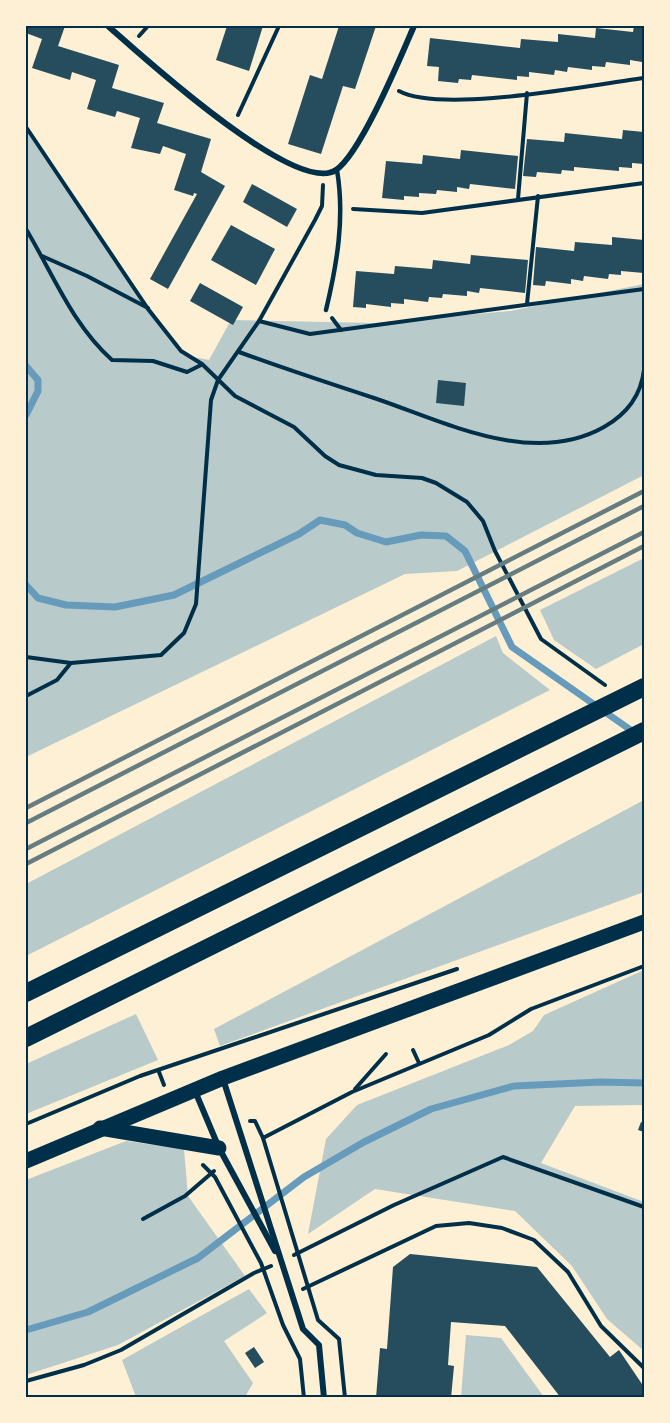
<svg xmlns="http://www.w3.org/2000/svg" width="670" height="1423" font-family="'Roboto Serif',serif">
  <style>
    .green { fill: #b9caca }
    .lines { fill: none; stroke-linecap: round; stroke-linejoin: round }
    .stream { stroke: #669bbc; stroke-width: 7 }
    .building { fill: #264d5e }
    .path { stroke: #003049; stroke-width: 4 }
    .service { stroke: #003049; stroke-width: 4.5 }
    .minor { stroke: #003049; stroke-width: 6 }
    .primary { stroke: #003049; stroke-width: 15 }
    .motorway { stroke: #003049; stroke-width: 18 }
    .rail { stroke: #657d81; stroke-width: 4.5 }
    .neatline { fill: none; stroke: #003049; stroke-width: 2 }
  </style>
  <rect width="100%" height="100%" fill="#fdf0d5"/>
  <!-- green -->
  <g class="green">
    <polygon points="26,130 183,355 209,360 231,320 374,323 510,311 644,284 644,475 457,571 405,574 26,757"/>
    <polygon points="644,558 644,644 596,669 554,640 540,610"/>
    <polygon points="496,636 503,653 550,690 26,956 26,884"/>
    <polygon points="644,800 644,892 220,1046 214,1029"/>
    <polygon points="644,970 644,1105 575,1106 541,1163 644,1202 644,1351 607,1319 572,1266 515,1211 375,1189 308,1234 326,1139 357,1105 509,1045 533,1031 544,1015"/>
    <polygon points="136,1014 158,1060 26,1114 26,1064"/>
    <polygon points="126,1141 184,1149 188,1196 245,1276 118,1345 26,1375 26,1180"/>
    <polygon points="249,1289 267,1313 224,1341 253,1383 245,1397 136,1397 122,1360"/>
    <polygon points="466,1335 501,1338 544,1397 461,1397"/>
  </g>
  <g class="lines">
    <!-- stream -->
    <g class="stream">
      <polyline points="26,366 38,380 38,391 26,415"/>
      <polyline points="26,585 38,598 66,605 115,607 174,595 299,534 320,520 345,525 357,533 386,542 421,535 446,536 465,551 512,647 635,733"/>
      <polyline points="26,1330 88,1312 198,1258 304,1177 364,1142 431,1109 514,1086 601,1082 644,1083"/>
    </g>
  </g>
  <!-- building -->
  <g class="building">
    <polygon points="26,26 65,26 58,46 119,65 112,88 164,103 157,123 211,139 201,172 225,186 168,289 150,279 197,194 194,193 193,196 174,190 186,154 163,146 160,154 131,148 140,118 117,111 115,117 87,109 96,80 72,72 70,80 32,68 42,39 26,33"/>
    <polygon points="227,26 263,26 249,71 216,60"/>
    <polygon points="339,26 376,26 355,89 343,86 321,154 288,144 310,75 322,79"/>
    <polygon points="634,26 644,26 644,57 642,62 630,60 630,65 606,62 605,67 592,66 592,70 568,67 567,72 555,70 554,75 529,72 529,77 517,76 517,80 472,75 471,80 459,79 458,83 438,81 439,67 427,66 430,38 520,48 521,39 558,42 558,34 595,38 596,28 633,32"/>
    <polygon points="623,130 644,132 644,164 632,163 632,168 619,167 619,171 574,167 574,171 562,170 561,174 537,172 536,177 523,176 527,139 564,142 565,133 622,139"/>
    <polygon points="461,150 518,156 515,189 470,184 469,189 457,187 457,192 437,190 436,194 419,193 419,197 404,196 404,200 382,198 386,161 422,164 423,155 460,159"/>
    <polygon points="252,184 297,209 287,227 243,202"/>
    <polygon points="231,225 275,249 256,285 211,260"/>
    <polygon points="612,237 644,240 644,273 621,271 621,275 609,274 608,279 584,276 583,281 571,279 571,284 546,281 545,286 533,285 536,247 574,251 575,242 612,245"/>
    <polygon points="471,255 528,260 525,293 480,288 479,293 467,291 467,296 443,294 442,298 429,297 428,302 404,299 404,304 391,303 391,307 366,304 366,308 353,307 356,271 394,274 395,266 432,269 433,260 470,264"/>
    <polygon points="200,283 243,307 233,325 190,301"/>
    <polygon points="438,380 466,383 464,406 436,403"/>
    <polygon points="641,1122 644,1123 644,1132 638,1130"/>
    <polygon points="410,1254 537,1267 610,1357 619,1350 644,1387 644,1398 561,1398 505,1326 451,1322 448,1365 454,1366 451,1398 376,1398 380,1348 387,1349 393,1267"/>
    <polygon points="254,1347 264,1362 255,1368 245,1353"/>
  </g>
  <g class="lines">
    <!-- path -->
    <g class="path">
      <polyline points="139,36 148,26"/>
      <path d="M399,91c43,23 192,-6 245,-13"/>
      <polyline points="238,115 279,26"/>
      <polyline points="26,127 148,309 181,351 202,364 235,396 294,427 325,456 339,465 376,475 422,478 436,483 467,502 483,521 495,551 541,639 605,685"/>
      <polyline points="518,199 527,93"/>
      <polyline points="353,209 422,213 644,183"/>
      <path d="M26,229c27,45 46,95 86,131l41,1 34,11 14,-7"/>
      <polyline points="42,256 87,276 148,308"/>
      <polyline points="527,304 538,196"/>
      <polyline points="332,318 341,330"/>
      <polyline points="259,321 310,334 644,289"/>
      <path d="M239,352c46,17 92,32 138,47 70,24 156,68 227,28 23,-13 37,-32 40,-57"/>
      <polyline points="26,657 71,663 161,655 184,633 196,604 211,400 218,380 259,321 315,220 322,206 323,185"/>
      <polyline points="26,696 57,680 70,664"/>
      <polyline points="413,1050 419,1063"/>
      <polyline points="159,1072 164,1085"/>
      <polyline points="355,1089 386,1054"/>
      <polyline points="250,1121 255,1121 263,1138 352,1092 489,1035 531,1009 644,966"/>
      <polyline points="26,1124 140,1076 457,969"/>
      <polyline points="263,1138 318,1320 339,1339 345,1398"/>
      <polyline points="203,1165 215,1177 261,1263 283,1325 300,1359 304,1398"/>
      <polyline points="143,1219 185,1196 214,1171"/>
      <polyline points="294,1255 394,1205 503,1157 644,1207"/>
      <polyline points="303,1289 436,1226 469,1223 502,1228 534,1240 568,1272 601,1326 644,1368"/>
      <polyline points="26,1381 84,1365 121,1350 254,1273 271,1266"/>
    </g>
    <!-- service -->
    <path class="service" d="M326,310c11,-46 19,-92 11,-140"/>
    <!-- minor -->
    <g class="minor">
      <path d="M108,26c33,29 188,171 228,144 25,-17 65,-114 78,-144"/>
      <polyline points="223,1079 303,1329 319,1345 324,1398"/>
      <polyline points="195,1091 219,1148 275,1251"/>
    </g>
    <!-- primary -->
    <g class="primary">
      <polyline points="100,1128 219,1148"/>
      <polyline points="26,1161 223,1078 644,922"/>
    </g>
    <!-- motorway -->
    <g class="motorway">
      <polyline points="26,993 644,687"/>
      <polyline points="26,1038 644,731"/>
    </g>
    <!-- rail -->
    <g class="rail">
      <polyline points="26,808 644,491"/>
      <polyline points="26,823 644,506"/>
      <polyline points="26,849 644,532"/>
      <polyline points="26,864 644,546"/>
    </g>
  </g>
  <!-- border -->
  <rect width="670" height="1423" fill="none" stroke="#fdf0d5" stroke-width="54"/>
  <rect x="27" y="27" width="616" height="1369" class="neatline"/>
</svg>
